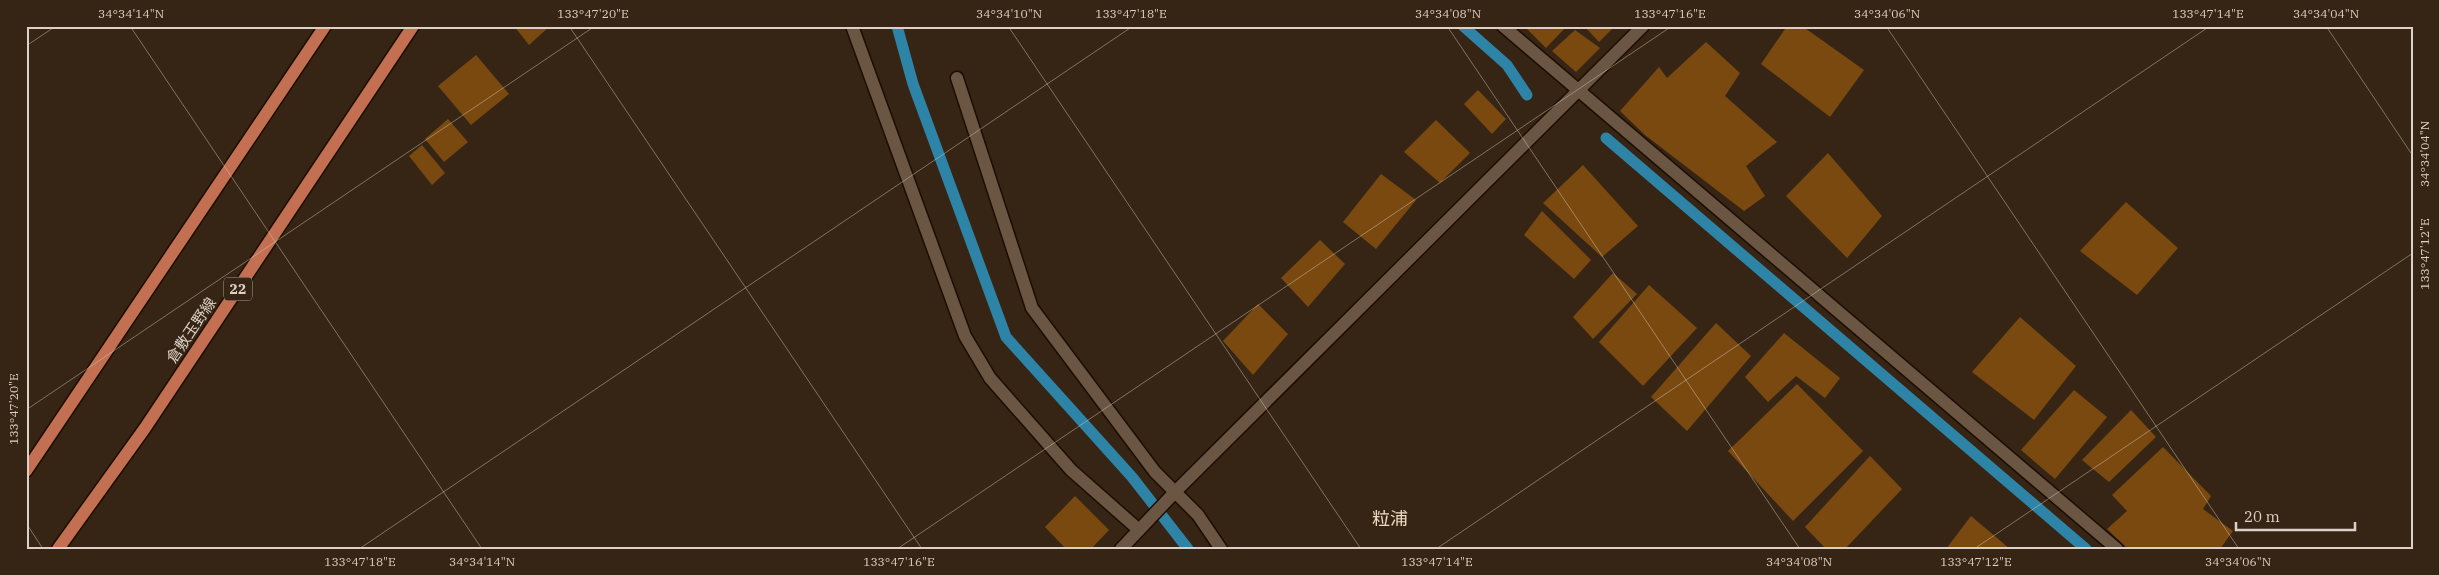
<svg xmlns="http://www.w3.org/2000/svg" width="2439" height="575" font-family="'IBM Plex Serif','Noto Sans JP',serif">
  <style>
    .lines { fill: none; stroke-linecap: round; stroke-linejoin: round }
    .stream { stroke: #2e84a6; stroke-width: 11 }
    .building { fill: #7a490f }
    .minor-casing { stroke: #1d0d01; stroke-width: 15 }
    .tertiary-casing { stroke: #1d0d01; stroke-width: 15 }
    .primary-casing { stroke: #1d0d01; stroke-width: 15 }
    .minor { stroke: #6a5643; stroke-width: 12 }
    .tertiary { stroke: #6a5643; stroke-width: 12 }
    .primary { stroke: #c27051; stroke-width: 12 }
    .ticks { fill: none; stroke: #ddd1c7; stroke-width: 1; stroke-opacity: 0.45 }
    .labels { text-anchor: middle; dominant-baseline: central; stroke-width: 4.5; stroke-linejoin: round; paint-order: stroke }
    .shield { fill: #362514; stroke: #ab9d91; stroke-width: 1 }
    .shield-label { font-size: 14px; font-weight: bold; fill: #ddd1c7 }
    .street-label { font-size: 15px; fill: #ddd1c7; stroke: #362514 }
    .quarter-label { font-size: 18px; fill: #efd8c2; stroke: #362514 }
    .neatline { fill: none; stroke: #ddd1c7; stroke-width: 2 }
    .ticks-label { font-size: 12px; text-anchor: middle; fill: #ddd1c7 }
  </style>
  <rect width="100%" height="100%" fill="#362514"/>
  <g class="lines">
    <!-- stream -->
    <g class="stream">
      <polyline points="897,26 913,84 1006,337 1132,477 1188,549"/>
      <polyline points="1463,26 1507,65 1527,95"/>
      <polyline points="1606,138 2086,549"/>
    </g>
  </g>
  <!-- building -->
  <g class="building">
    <polygon points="514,26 550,26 529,45"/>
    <polygon points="1524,26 1567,26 1546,48"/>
    <polygon points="1584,26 1615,26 1599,42"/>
    <polygon points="1787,26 1802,26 1864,70 1830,117 1761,64"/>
    <polygon points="1575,30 1600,48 1576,72 1552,51"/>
    <polygon points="1706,42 1740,73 1725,96 1777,142 1746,166 1765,196 1744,211 1645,135 1620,111 1659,67 1667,78"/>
    <polygon points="476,55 509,94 471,125 438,86"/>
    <polygon points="1478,90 1506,119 1492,134 1464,104"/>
    <polygon points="448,119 468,142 444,162 425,139"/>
    <polygon points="1436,120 1470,153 1440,183 1404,152"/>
    <polygon points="422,145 445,173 432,185 409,156"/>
    <polygon points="1828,153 1882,216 1847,258 1786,196"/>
    <polygon points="1583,165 1638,226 1602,257 1543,203"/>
    <polygon points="1381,174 1416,200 1376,249 1343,222"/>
    <polygon points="2126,202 2178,248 2137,295 2080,251"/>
    <polygon points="1542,211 1591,260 1574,279 1524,235"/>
    <polygon points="1320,240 1345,264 1308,307 1281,278"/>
    <polygon points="1613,273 1637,294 1593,339 1573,317"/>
    <polygon points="1649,285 1697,328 1643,386 1599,342"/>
    <polygon points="1258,304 1288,334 1253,375 1223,341"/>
    <polygon points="2020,317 2076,366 2034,420 1972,372"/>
    <polygon points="1716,323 1751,356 1687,431 1651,397"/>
    <polygon points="1784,333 1840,378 1825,398 1796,376 1768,402 1745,377"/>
    <polygon points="1797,384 1863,451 1793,521 1728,451"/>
    <polygon points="2074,390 2107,417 2055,479 2021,450"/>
    <polygon points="2131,410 2156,437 2109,482 2082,460"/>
    <polygon points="2163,447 2211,496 2203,509 2233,531 2220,549 2128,549 2107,529 2127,511 2112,495"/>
    <polygon points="1870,456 1902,489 1845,549 1826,549 1805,527"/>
    <polygon points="1075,496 1109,530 1091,549 1066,549 1045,527"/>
    <polygon points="1971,516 2010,549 1946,549"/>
  </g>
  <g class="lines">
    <!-- minor casing -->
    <g class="minor-casing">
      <g id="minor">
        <polyline points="852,26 965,336 990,378 1071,470 1139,530"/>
        <polyline points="1503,26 2117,549"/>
        <polyline points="957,78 1032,308 1155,472 1198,515 1221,549"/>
      </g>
    </g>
    <!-- tertiary casing -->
    <g class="tertiary-casing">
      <polyline id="tertiary" points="1121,549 1176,491 1643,26"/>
    </g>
    <!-- primary casing -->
    <g class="primary-casing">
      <g id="primary">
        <polyline points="26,471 325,26"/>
        <polyline points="58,549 145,428 413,26"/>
      </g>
    </g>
    <!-- minor -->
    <use href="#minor" class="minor"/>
    <!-- tertiary -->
    <use href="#tertiary" class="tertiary"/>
    <!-- primary -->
    <use href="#primary" class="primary"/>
  </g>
  <!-- ticks -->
  <path class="ticks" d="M130,26l352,523M569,26l353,523M1008,26l353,523M1447,26l353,523M1886,26l353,523M2326,26l87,130M26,46l30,-20M26,410l569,-384M26,523l17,26M359,549l774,-523M897,549l775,-523M1436,549l774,-523M1974,549l439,-296"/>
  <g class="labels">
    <!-- shield labels -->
    <rect class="shield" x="224" y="277.5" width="28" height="23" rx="4"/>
    <g class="shield-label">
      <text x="238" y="289">22</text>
    </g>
    <!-- street labels -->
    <g class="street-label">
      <text transform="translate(191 330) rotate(-56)">倉敷玉野線</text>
    </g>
    <!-- quarter labels -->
    <g class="quarter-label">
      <text x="1390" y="518">粒浦</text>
    </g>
  </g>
  <!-- border -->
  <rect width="2439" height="575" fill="none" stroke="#362514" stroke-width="55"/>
  <!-- scale -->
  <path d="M2236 522v8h119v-8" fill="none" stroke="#ddd1c7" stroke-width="2.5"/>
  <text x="2244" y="522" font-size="15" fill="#ddd1c7" stroke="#362514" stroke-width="4" paint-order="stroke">20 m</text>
  <rect x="28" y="28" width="2384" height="520" class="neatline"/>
  <g class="ticks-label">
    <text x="131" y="18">34°34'14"N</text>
    <text x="593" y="18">133°47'20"E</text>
    <text x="1009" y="18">34°34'10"N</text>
    <text x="1131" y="18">133°47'18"E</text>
    <text x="1448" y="18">34°34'08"N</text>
    <text x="1670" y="18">133°47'16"E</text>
    <text x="1887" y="18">34°34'06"N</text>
    <text x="2208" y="18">133°47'14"E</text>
    <text x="2326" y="18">34°34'04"N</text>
    <text transform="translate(2425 154) rotate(-90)" y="4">34°34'04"N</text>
    <text transform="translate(2425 254) rotate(-90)" y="4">133°47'12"E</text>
    <text transform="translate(14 409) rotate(-90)" y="4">133°47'20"E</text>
    <text x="360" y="566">133°47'18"E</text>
    <text x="482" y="566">34°34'14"N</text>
    <text x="899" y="566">133°47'16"E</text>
    <text x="1437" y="566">133°47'14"E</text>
    <text x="1799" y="566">34°34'08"N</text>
    <text x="1976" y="566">133°47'12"E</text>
    <text x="2238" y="566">34°34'06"N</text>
  </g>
</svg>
